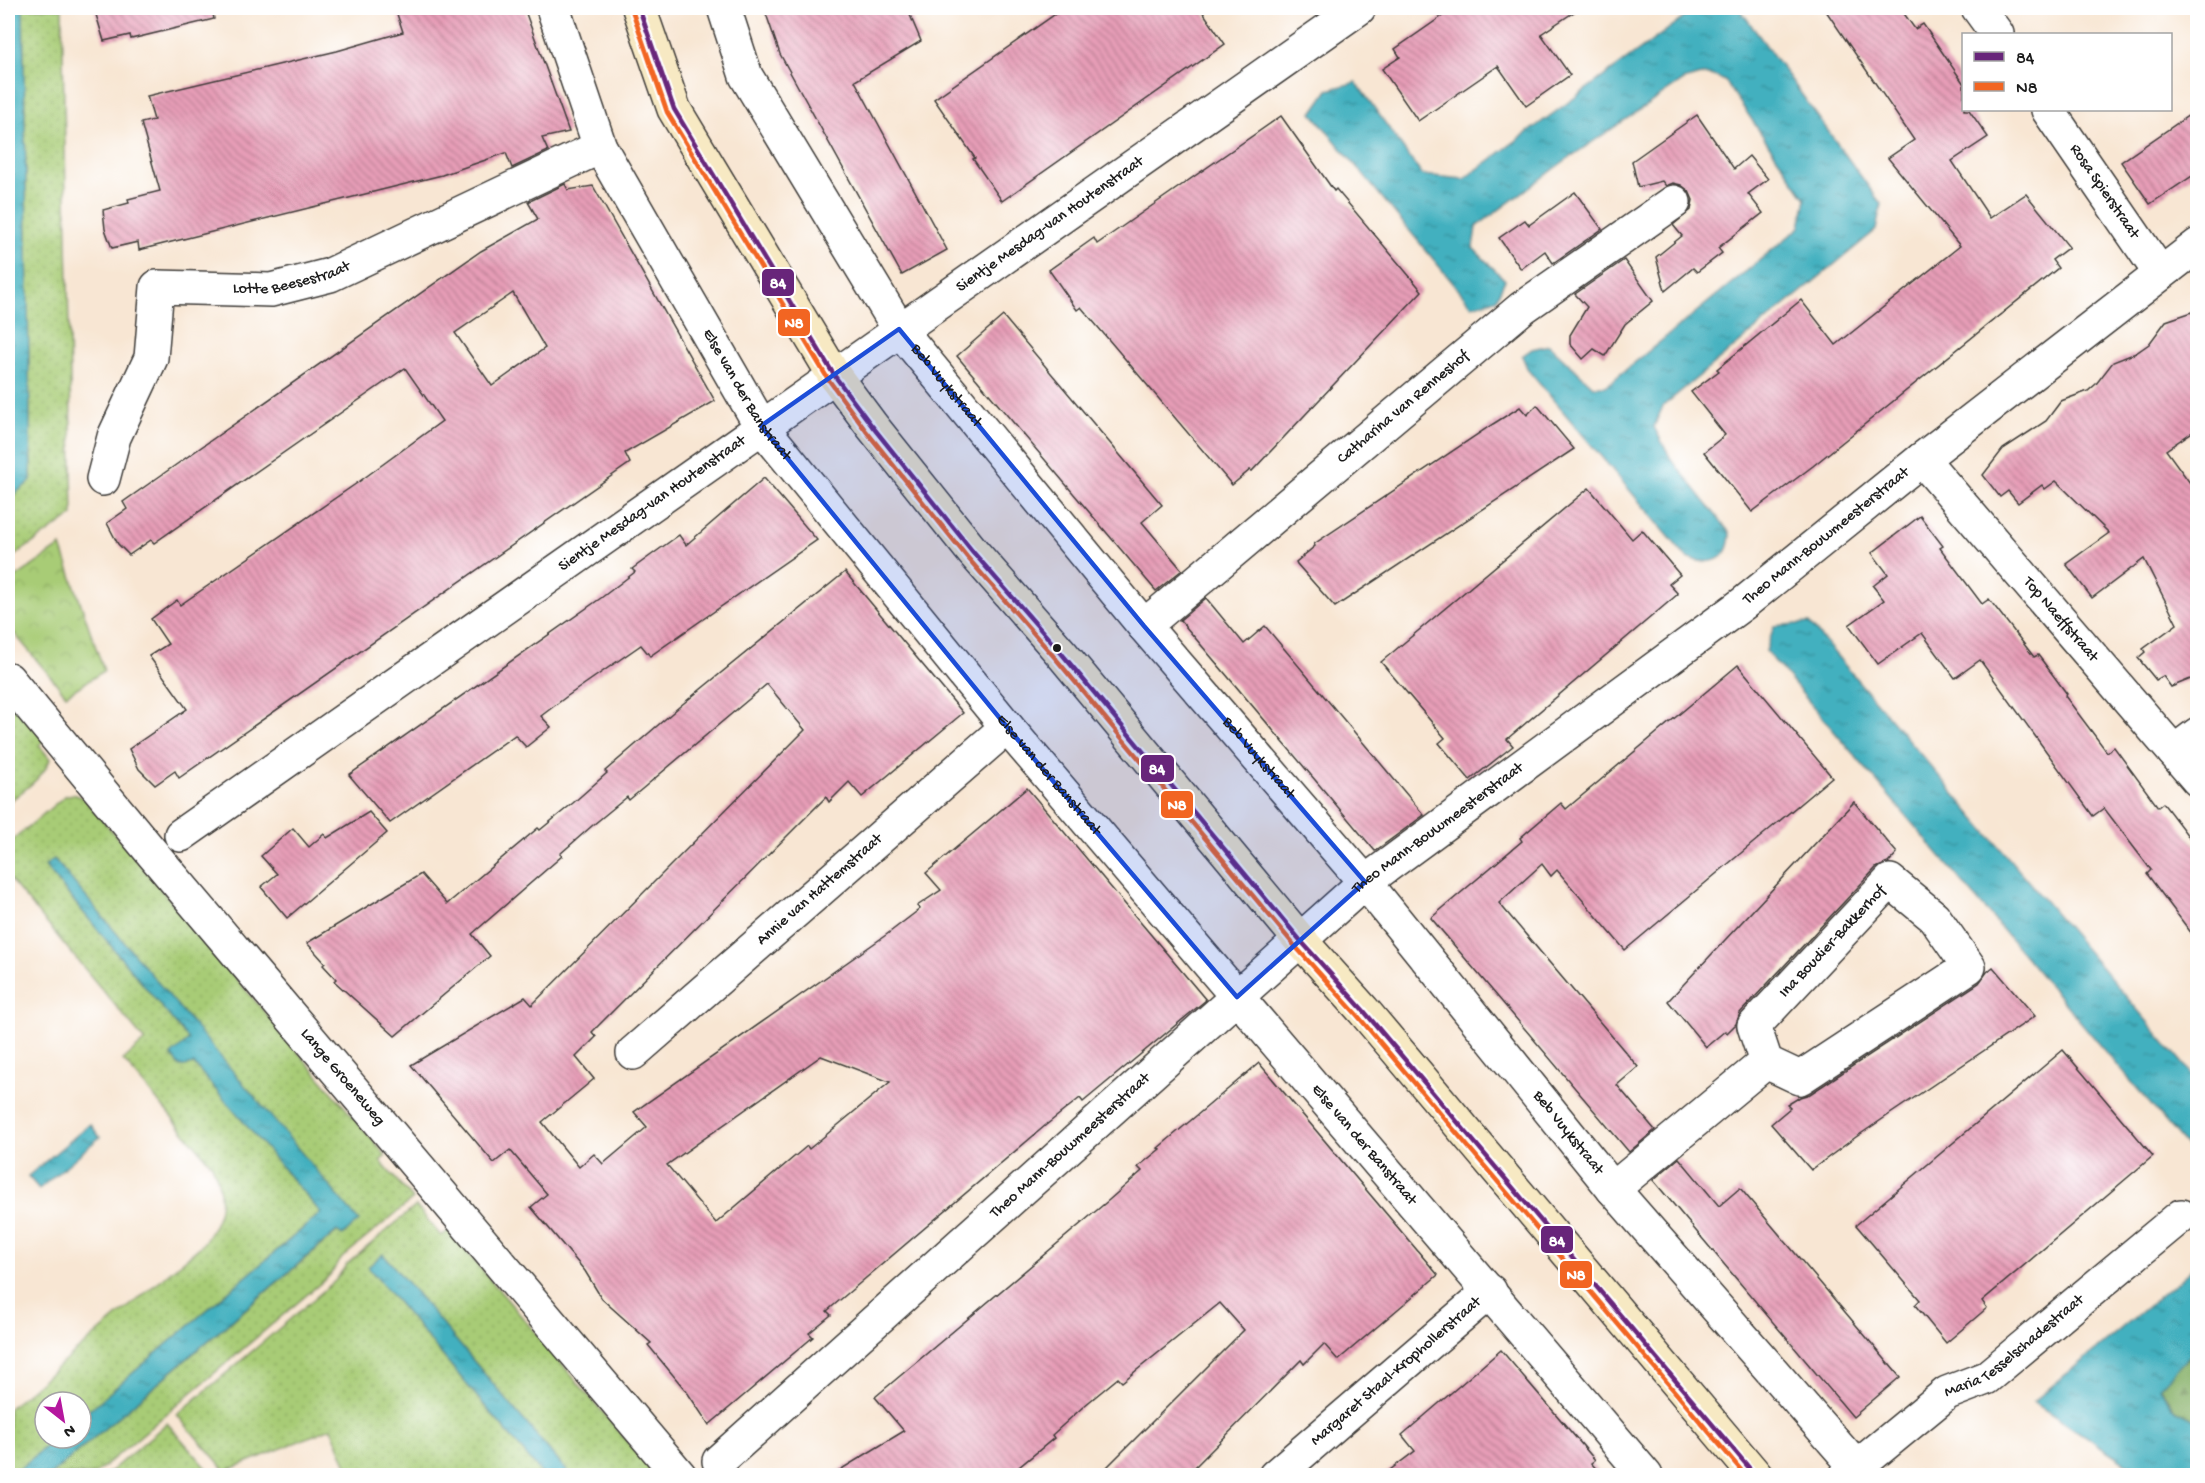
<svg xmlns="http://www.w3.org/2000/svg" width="2205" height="1483" font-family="'Gochi Hand',sans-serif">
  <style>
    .grass { fill: url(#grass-dots); stroke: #627449; stroke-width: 1.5 }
    .forest { fill: url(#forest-firs); stroke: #516642; stroke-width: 1.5 }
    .park { fill: url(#park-crowns); stroke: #627449; stroke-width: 1.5 }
    .water { fill: url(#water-ripples); stroke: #2f666e; stroke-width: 1.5 }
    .building { fill: url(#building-back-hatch); fill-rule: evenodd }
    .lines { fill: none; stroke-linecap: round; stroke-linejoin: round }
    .street-casing { stroke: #3d3a37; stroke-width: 36 }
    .secondary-casing { stroke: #3d3a37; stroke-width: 36 }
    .street { stroke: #fff; stroke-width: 33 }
    .secondary { stroke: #f7e9c3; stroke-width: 33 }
    .bus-1-casing { stroke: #fff; stroke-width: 9 }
    .bus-2-casing { stroke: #fff; stroke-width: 9 }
    .bus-1 { stroke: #68257a; stroke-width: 4.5 }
    .bus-2 { stroke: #f26522; stroke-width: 4.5 }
    .marked { fill: #1d4ed8; fill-opacity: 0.2; stroke: #1d4ed8; stroke-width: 4.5; stroke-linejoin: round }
    .bus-dot { fill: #1c1c1c; stroke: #fff; stroke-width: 2 }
    .labels { text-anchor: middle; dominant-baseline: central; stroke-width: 5; stroke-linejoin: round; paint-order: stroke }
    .street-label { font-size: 16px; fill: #1c1c1c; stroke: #fff }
    .line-badge { stroke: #fff; stroke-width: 2 }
    .badge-label { font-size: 16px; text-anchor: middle; font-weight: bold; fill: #fff }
  </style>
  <defs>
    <pattern id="grass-dots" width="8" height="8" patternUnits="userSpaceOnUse" patternTransform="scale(1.5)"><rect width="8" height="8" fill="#a8cc76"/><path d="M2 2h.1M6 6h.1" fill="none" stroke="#90af66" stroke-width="1.8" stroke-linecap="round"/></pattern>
    <pattern id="forest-firs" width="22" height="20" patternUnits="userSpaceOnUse" patternTransform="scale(1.5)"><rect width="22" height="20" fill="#86b067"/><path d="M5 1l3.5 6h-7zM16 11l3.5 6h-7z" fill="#6d8e54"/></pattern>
    <pattern id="park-crowns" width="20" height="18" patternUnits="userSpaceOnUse" patternTransform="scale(1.5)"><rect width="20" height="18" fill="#a8cc76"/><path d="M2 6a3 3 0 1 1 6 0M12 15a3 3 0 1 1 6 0" fill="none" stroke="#90af66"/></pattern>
    <pattern id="water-ripples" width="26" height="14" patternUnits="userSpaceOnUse" patternTransform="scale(1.5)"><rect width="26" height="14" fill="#42b0bf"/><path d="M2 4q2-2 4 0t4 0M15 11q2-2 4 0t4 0" fill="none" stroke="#368e9a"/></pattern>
    <pattern id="building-back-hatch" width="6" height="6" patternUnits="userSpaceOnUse" patternTransform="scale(1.5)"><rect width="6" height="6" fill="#e79db7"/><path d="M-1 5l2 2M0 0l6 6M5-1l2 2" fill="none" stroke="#ba7f94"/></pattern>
  </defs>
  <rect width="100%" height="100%" fill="#fff"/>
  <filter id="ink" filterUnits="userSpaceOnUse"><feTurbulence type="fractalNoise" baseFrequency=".0167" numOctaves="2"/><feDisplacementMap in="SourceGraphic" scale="12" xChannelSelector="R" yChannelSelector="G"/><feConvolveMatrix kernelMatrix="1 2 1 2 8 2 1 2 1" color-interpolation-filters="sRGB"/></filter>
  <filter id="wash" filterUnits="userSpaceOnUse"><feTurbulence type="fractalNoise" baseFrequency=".008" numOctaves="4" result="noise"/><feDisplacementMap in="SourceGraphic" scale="24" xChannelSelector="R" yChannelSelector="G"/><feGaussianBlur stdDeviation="1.35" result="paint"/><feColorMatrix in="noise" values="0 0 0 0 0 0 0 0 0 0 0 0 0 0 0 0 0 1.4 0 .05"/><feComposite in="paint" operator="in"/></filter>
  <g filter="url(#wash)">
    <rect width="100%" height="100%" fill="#f8e6d3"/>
    <!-- grass -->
    <g class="grass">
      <polygon points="23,8 62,8 73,515 8,560 8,499 31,481"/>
      <path d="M8,694l38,45 -7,6 11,14c-6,19 -27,31 -42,44z"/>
      <path d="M73,794l11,4 302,358 -6,5 33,38 -71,59 -13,18 -235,199h-44l288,-244 3,4 -143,-203 -144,-173 -9,7 144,174 -18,16 23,8 127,149 -240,204v-15h-36v36h11l-44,37h-4v-66l194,-164c21,-29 24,-47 10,-80l-89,-105 22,-19 -137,-164v-33l57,-48z"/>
      <polygon points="416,1206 441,1236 449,1231 656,1475 570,1475 383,1254 368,1267 543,1475 351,1475 331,1428 226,1471 177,1415 335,1281 347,1264"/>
      <polygon points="167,1423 213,1475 106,1475"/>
    </g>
    <!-- forest -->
    <polygon class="forest" points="2197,1347 2197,1421 2177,1411 2159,1387"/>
    <!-- park -->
    <polygon class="park" points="61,546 104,671 66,695 8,626 8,583"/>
    <!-- water -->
    <g class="water">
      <polygon points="8,8 23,8 31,481 8,499"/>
      <path d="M1697,8h42l142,196 -5,26 -213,176 -9,21 17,32 59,74c-1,29 -19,33 -43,25l-159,-188 -6,-14 10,-7 17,-4 44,41h13l194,-159 6,-28 -80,-117c-17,-11 -23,-8 -42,-2l-121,82 -87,65 -3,21 32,32 -9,19 -24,7 -160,-193 16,-23 28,-8 66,93 42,4z"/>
      <polygon points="1809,623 2197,1080 2197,1159 1766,651 1774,626"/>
      <polygon points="54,859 359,1221 342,1236 337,1231 50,1475 12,1475 56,1438 81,1438 81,1417 321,1213 194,1064 180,1067 171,1055 189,1040 45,866"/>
      <polygon points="90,1124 100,1137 39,1189 28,1176"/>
      <polygon points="383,1254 570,1475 543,1475 368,1267"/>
      <polygon points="2197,1265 2197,1347 2159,1388 2177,1411 2197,1421 2197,1475 2185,1475 2132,1467 2033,1402"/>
    </g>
    <g id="blocks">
      <!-- building -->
      <g class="building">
        <polygon points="94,8 212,8 214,19 131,39 130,35 104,41"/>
        <polygon points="395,8 524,8 569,132 542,138 548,151 512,168 506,153 442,175 139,250 138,242 112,248 105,229 103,210 129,203 128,199 160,191 141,123 154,120 147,96 337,51 403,32"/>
        <polygon points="764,8 907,8 921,41 855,81 947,250 902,275 780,54"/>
        <polygon points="1064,8 1200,8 1225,44 1002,201 973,159 975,158 934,99"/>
        <polygon points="1454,8 1580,8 1541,34 1570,75 1526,106 1498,66 1418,121 1382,69 1400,57 1395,49"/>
        <polygon points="1824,8 1900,8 1915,29 1923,24 1964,84 1964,110 1969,110 1988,137 1952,161 1990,218 2026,194 2069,247 2052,260 2058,268 1813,466 1752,512 1704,452 1725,435 1691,392 1719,371 1717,369 1801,300 1836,345 1960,246 1888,158 1914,140"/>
        <polygon points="2198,109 2198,172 2150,204 2121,162"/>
        <polygon points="1697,115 1734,169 1749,156 1768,179 1748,194 1763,213 1718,248 1722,253 1697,272 1693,268 1665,291 1656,257 1682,236 1673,225 1691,210 1693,200 1689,191 1681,185 1673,183 1666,186 1662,181 1638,187 1632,161"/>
        <polygon points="1281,116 1334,191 1336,189 1422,291 1252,471 1250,470 1232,485 1081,307 1077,310 1049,270 1094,238 1097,244"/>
        <path d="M565,184l3,6 25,-4 122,215 -90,52 5,10 -451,315 -4,-7 -20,14 -16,-16 -10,-20 58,-40 -38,-53 19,-12 -17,-25 26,-19 3,5 180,-124 82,-60 -37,-53 -251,175 -3,-3 -22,15 -11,-11 -11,-21 20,-14 -4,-7 27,-19 331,-232 57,-32 -10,-17zM513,293l32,55 -53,38 -37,-53z"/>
        <polygon points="1575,192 1602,229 1553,263 1545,251 1521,269 1499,238 1525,220 1529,225"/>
        <polygon points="1624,260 1653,301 1625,324 1605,356 1594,349 1583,359 1570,344 1570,335 1587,307 1575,294"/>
        <polygon points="2198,310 2198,428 2166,450 2198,494 2198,676 2171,687 2163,676 2156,680 2138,658 2145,652 2143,649 2177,624 2144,559 2092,598 2066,564 2109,533 2056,481 2045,489 2042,485 2018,503 2008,491 2000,497 1983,475 2003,449 2046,421 2061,401 2088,391 2096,384 2113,362 2136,353 2149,344 2166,321"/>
        <polygon points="1003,316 1162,505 1142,522 1182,570 1156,591 957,356"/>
        <polygon points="1537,405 1574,449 1335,607 1297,564 1296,562 1315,546 1314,544 1493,424 1520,407 1527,415"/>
        <polygon points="764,478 817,540 650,656 641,645 566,697 541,716 551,727 526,747 515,735 390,823 349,775 601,598 635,572 632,569 679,535 686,545"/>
        <polygon points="1589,488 1632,539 1642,530 1680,575 1669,584 1678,594 1507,739 1513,746 1470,780 1439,743 1445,738 1381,662"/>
        <polygon points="1920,516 1943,546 1940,548 1982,604 1989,599 2034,657 2038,655 2067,694 2065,696 2107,752 2114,747 2158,807 2163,803 2198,849 2198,942 2147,874 2151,870 2104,808 2093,816 1980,660 1955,678 1922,633 1878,664 1849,625 1884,600 1873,586 1888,574 1872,553"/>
        <path d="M845,572l118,141 -101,84 -13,-15 -20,20 -3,-5 -234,235 4,5 -20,20 18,22 -52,43 37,45 15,-13 9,10 44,-37 -13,-15 252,-177 34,-26 -3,-3 24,-16 -15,-17 101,-85 179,212 -123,102 -3,-4 -34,27 -186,158 -33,28 4,4 -22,18 4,4 -104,88 -22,-33 -39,-47 3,-2 -49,-44 -17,-28 -54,-64 16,-13 -37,-44 -16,13 -83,-98 114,-68 7,8 273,-275 -38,-46 -138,116 -2,-3 -34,28 -33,29 2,2 -90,78 18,22 -95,80 -61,-55 2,-2 -13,-14 2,-2 -18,-20 114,-69 26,30 91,-76 2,2 33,-27 34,-30 -2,-2 74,-64zM821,1056l69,26 -81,67 -2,-3 -91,77 -49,-58z"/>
        <polygon points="1206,598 1244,644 1265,626 1424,815 1375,851 1180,620"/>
        <polygon points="1738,665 1832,777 1625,950 1557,870 1551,876 1542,864 1499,903 1638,1067 1617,1085 1655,1130 1629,1152 1431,918 1522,841 1520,838 1561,803 1566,809"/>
        <polygon points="1854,802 1897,853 1888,863 1876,868 1740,1013 1736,1024 1727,1033 1725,1031 1706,1047 1668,1001"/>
        <polygon points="369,812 387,833 287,918 261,887 277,874 261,856 293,828 309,847 324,834 327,838"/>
        <polygon points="1993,967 2035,1016 1856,1137 1811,1170 1771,1124 1790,1108 1787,1105 1800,1097 1810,1094 1979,983 1987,972"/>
        <polygon points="2063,1050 2153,1156 1982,1301 1987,1308 1946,1343 1915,1305 1920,1300 1856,1225"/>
        <polygon points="1259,1063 1438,1275 1338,1360 1324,1344 1304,1364 1301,1360 1186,1476 1098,1476 1244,1330 1220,1303 1122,1382 1118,1378 1084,1406 1052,1435 1054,1438 1008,1476 830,1476 904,1431 875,1397 1109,1200 1142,1171 1138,1167 1160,1149 1158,1148"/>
        <polygon points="1679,1158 1719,1206 1740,1188 1900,1377 1853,1417 1653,1180"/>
        <polygon points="1501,1350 1595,1460 1591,1463 1603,1476 1382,1476 1415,1451 1402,1435"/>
      </g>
    </g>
  </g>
  <g filter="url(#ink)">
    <use href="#blocks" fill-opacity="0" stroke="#3d3a37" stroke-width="1.5"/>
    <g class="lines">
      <!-- street casing -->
      <g class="street-casing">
        <g id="street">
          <path id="s1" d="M553,8l47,139 161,279 246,301 639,749"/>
          <path id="s2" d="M724,8l22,68 153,253 245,297 221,256 248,307 243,278"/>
          <polyline points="1978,8 1997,34"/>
          <path id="s3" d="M2048,110l112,163"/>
          <path id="s4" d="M1922,459l276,321"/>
          <path id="s5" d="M103,479l11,-42 37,-79 6,-71 114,3 59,-15 270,-128"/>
          <path id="s6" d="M1144,626l378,-318 152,-106"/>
          <path id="s7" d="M8,679l145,175 527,622"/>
          <polyline points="2174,752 2198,734"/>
          <path id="s8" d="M181,835l1178,-827"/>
          <path id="s9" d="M633,1053l374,-326"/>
          <path id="s10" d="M1613,1189l153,-127 -12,-36 136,-145 44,36 35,50 -169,111 -34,-16"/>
          <path id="s11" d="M719,1461l646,-579 379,-279 178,-144 276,-214"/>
          <path id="s12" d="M1275,1476l215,-185"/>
          <path id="s13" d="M1846,1476l101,-83 39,-15 195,-162"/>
        </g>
      </g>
      <!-- secondary casing -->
      <g class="secondary-casing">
        <polyline id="secondary" points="639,8 674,109 834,375 872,426 973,552 1062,654 1300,940 1363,1010 1756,1476"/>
      </g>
      <!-- street -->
      <use href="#street" class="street"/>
      <!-- secondary -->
      <use href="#secondary" class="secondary"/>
      <!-- bus-1 casing -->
      <g class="bus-1-casing">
        <polyline id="bus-1" points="639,8 674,109 834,375 872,426 973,552 1062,654 1300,940 1363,1010 1756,1476"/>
      </g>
      <!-- bus-2 casing -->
      <g class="bus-2-casing">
        <polyline id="bus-2" points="632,10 667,112 828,379 866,431 967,557 1056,659 1294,945 1357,1015 1746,1476"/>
      </g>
      <!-- bus-1 -->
      <use href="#bus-1" class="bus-1"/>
      <!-- bus-2 -->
      <use href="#bus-2" class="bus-2"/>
    </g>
  </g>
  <!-- marked area -->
  <path class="marked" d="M899,329l245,297 221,256 -128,115 -230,-270 -246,-301z"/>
  <!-- markers -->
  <circle class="bus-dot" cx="1057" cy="648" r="5"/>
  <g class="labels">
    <!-- street labels -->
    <g class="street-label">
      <text stroke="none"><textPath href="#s3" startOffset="99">Rosa Spierstraat</textPath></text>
      <text stroke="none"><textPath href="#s8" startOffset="1062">Sientje Mesdag-van Houtenstraat</textPath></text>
      <text stroke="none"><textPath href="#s5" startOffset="338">Lotte Beesestraat</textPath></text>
      <text stroke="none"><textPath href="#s2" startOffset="441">Beb Vuykstraat</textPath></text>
      <text stroke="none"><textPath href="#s1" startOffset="435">Else van der Banstraat</textPath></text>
      <text stroke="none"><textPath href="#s6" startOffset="339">Catharina van Renneshof</textPath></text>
      <text stroke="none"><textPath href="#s8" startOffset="576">Sientje Mesdag-van Houtenstraat</textPath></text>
      <text stroke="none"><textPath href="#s11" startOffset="1444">Theo Mann-Bouwmeesterstraat</textPath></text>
      <text stroke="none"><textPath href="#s4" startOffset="212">Top Naeffstraat</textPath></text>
      <text stroke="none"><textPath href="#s2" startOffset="927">Beb Vuykstraat</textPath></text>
      <text stroke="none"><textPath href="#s1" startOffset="921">Else van der Banstraat</textPath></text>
      <text stroke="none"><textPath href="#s11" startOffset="958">Theo Mann-Bouwmeesterstraat</textPath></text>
      <text stroke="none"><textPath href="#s9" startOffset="248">Annie van Hattemstraat</textPath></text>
      <text stroke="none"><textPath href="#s10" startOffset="352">Ina Boudier-Bakkerhof</textPath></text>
      <text stroke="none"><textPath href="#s7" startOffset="520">Lange Groeneweg</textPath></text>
      <text stroke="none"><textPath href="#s2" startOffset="1413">Beb Vuykstraat</textPath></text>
      <text stroke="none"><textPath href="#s1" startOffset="1407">Else van der Banstraat</textPath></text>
      <text stroke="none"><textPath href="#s11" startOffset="472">Theo Mann-Bouwmeesterstraat</textPath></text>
      <text stroke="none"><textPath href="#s13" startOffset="213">Maria Tesselschadestraat</textPath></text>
      <text stroke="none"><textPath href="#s12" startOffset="160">Margaret Staal-Krophollerstraat</textPath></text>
    </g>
  </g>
  <g class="line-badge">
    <rect x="761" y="268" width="34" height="29" rx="6" fill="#68257a"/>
    <rect x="777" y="308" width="34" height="29" rx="6" fill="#f26522"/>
    <rect x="1140" y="754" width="35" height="29" rx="6" fill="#68257a"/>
    <rect x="1160" y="790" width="34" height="29" rx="6" fill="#f26522"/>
    <rect x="1540" y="1225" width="34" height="29" rx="6" fill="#68257a"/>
    <rect x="1559" y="1260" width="34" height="29" rx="6" fill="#f26522"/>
  </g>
  <g class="badge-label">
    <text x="778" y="288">84</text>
    <text x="794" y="328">N8</text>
    <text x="1157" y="774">84</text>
    <text x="1177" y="810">N8</text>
    <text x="1557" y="1246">84</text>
    <text x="1576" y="1280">N8</text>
  </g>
  <!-- margin -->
  <rect width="2205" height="1483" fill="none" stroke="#fff" stroke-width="30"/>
  <!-- legend -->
  <rect x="1962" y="33" width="210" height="78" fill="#ffffff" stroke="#a4a4a4" stroke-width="1.5"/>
  <rect x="1974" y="52" width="30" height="9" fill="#68257a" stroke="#a4a4a4" stroke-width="1.5"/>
  <text x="2016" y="63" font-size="18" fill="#1c1c1c">84</text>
  <rect x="1974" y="82" width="30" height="9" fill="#f26522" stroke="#a4a4a4" stroke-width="1.5"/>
  <text x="2016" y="93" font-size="18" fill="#1c1c1c">N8</text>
  <!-- north arrow -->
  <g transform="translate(63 1420) rotate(149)"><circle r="28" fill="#ffffff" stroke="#a4a4a4" stroke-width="1.5"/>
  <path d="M0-4.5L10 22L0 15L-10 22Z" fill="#b5179e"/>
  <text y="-9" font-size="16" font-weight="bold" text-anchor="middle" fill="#1c1c1c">N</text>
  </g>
</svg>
